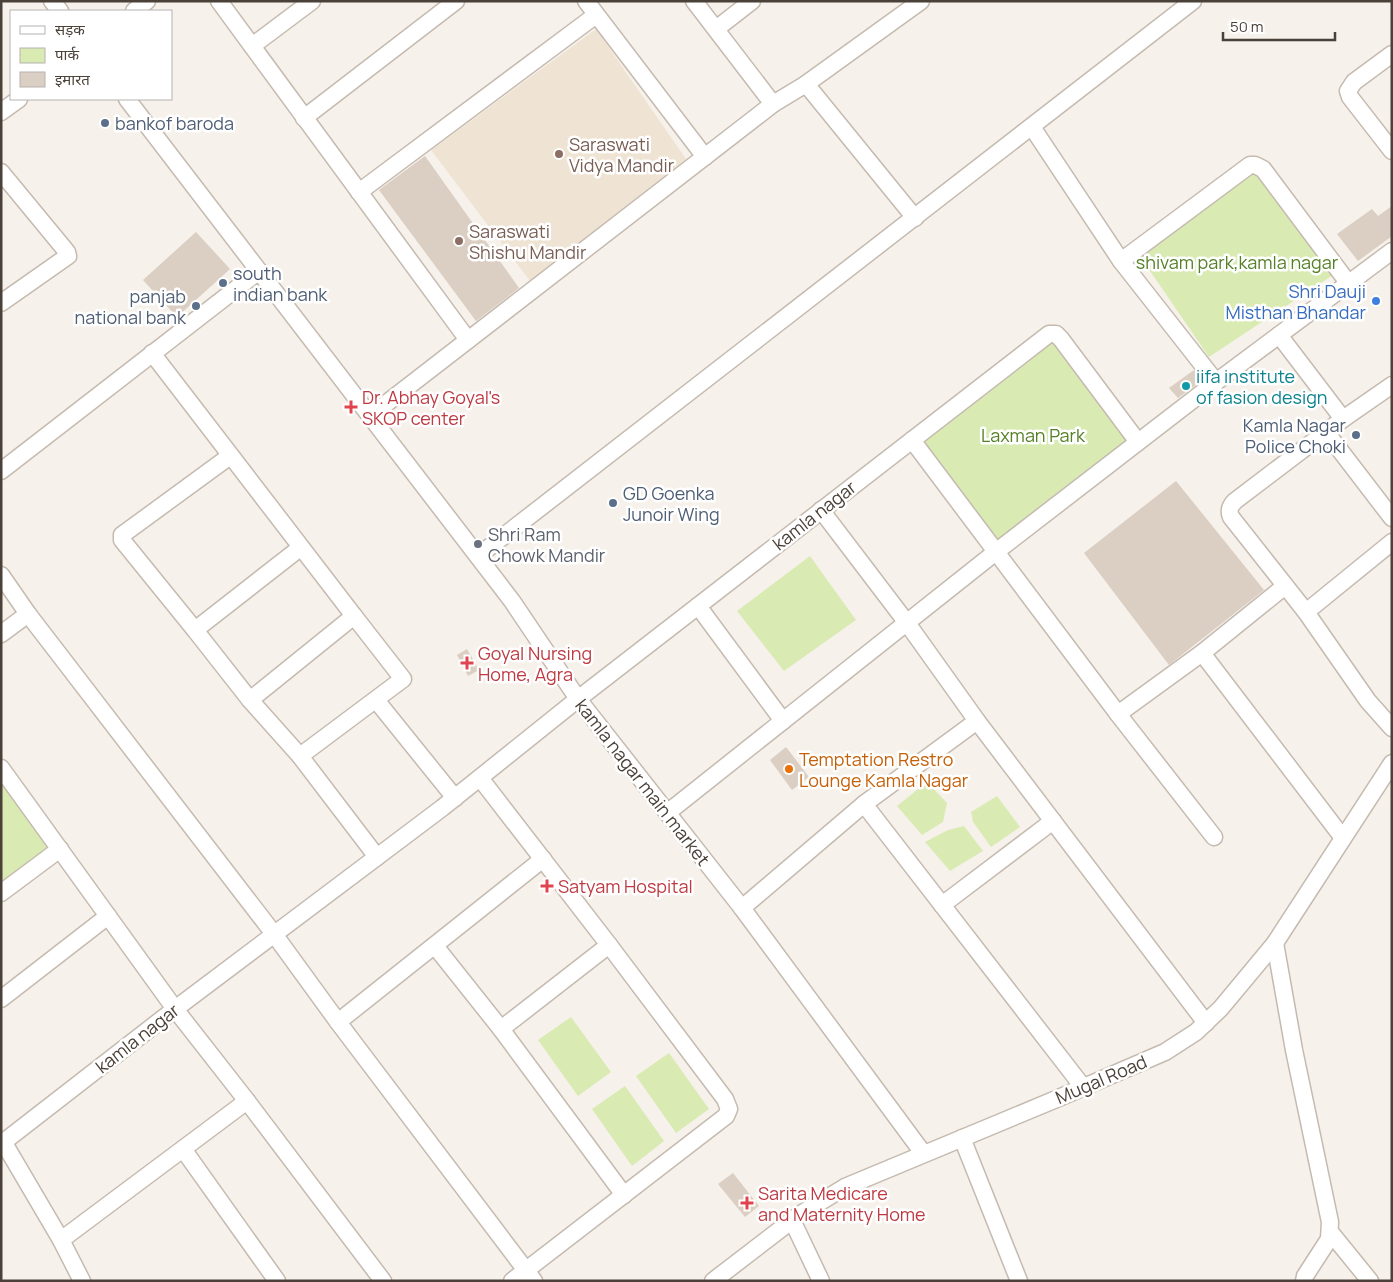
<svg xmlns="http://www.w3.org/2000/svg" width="1393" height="1282" font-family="Manrope,'Noto Sans Devanagari',sans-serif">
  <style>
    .education { fill: #efe4d4 }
    .green { fill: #d9ebb2 }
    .building { fill: #dbcec2 }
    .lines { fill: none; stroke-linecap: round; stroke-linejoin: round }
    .minor-casing { stroke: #c5baaf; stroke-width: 19 }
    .minor { stroke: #fff; stroke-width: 16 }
    .service-dot { fill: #5c6f8a; stroke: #fff; stroke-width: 2 }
    .education-dot { fill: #8d6e63; stroke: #fff; stroke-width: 2 }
    .shop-dot { fill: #3f7fe0; stroke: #fff; stroke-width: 2 }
    .culture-dot { fill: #0f9aa8; stroke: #fff; stroke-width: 2 }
    .health-dot { fill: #e0444e; stroke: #fff; stroke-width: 2 }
    .worship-dot { fill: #6b7280; stroke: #fff; stroke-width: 2 }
    .food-dot { fill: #e8710a; stroke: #fff; stroke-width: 2 }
    .labels { text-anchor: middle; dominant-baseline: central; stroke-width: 5; stroke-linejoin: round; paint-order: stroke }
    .service-label { font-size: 18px; fill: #4e5e75; stroke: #fff; text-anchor: start }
    .education-label { font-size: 18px; fill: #785e54; stroke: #fff; text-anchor: start }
    .park-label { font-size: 18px; fill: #558027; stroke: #fff }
    .shop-label { font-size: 18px; fill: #366cbe; stroke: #fff; text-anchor: end }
    .culture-label { font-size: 18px; fill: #0d838f; stroke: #fff; text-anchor: start }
    .health-label { font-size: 18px; fill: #be3a42; stroke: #fff; text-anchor: start }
    .street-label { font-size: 18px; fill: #4a4138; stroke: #fff }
    .worship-label { font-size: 18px; fill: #5b616d; stroke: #fff; text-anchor: start }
    .food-label { font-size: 18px; fill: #c56008; stroke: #fff; text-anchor: start }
  </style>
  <rect width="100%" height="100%" fill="#f6f1eb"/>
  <!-- education -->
  <polygon class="education" points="596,29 686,159 530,281 431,150"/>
  <!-- green -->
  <g class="green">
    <polygon points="1258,169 1333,275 1209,357 1137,252"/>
    <polygon points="1049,334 1138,442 997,551 912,440"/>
    <polygon points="810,556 856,620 784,671 737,611"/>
    <polygon points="1,768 60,849 1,893"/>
    <polygon points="927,782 947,803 943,822 922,835 897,806"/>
    <polygon points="997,796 1020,827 991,847 973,822 971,812"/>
    <polygon points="964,826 983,851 950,871 925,842 948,830"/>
    <polygon points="571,1017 611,1072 578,1096 538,1040"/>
    <polygon points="669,1053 709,1109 676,1133 636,1076"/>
    <polygon points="625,1086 664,1141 632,1166 592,1109"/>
  </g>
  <!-- building -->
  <g class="building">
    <polygon points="425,156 519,288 476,321 379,190"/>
    <polygon points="1392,206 1392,236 1358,261 1337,234 1372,209 1378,216"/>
    <polygon points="196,232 230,269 177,317 143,280"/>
    <polygon points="1194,370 1201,381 1178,398 1169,388"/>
    <polygon points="1176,481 1264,590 1169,665 1084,553"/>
    <polygon points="467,649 479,670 468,676 457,655"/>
    <polygon points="786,747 809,777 792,790 770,760"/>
    <polygon points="733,1173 759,1206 745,1217 718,1184"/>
  </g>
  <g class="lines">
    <!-- minor casing -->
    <g class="minor-casing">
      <g id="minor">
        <polyline points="52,1 60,11"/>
        <polyline points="219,1 468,340"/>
        <polyline points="586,1 705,157"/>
        <polyline points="694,1 773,104"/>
        <polyline points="134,11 147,1"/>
        <polyline points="716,29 752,1"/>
        <polyline points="252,46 312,1"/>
        <polyline points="1392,54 1354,82 1348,91 1350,97 1392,151"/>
        <polyline points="806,84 915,218"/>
        <polyline points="127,99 512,601 578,699 742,908 923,1153"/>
        <polyline points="1,112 19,99"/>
        <polyline points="304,118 456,1"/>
        <polyline points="1032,127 1121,261 1216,382"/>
        <polyline points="1,172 67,252 68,256 1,303"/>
        <polyline points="359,192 596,15"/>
        <polyline points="1121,261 1250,165 1255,165 1263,169 1349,284"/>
        <polyline points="1279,335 1343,419"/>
        <polyline points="152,353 354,616 250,700"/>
        <path d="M1392,385l-49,34 -108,82c-5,5 -7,9 -4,16l75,95 62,89 24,27"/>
        <polyline points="370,416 773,104 806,84 921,1"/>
        <polyline points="1326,432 1392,518"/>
        <polyline points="912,440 1118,714 1202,653 1285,586"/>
        <polyline points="230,456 122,535 122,540 195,630 300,548"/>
        <polyline points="1,471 259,271"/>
        <polyline points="821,510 907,623 977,721 1206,1023"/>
        <polyline points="478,556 1193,1"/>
        <polyline points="1,575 28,614 1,634"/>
        <polyline points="698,606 783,721"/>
        <polyline points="1306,612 1392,542"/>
        <polyline points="28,614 274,934 338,1022 534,1281"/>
        <polyline points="195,630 250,700 300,756 377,857"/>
        <polyline points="1202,653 1343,838"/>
        <polyline points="376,700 455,798"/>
        <polyline points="1118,714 1214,837"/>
        <polyline points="300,756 403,679 354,616"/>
        <polyline points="1,768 175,1009 247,1101 383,1281"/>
        <polyline points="480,778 609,945 725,1099 729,1109 726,1116 512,1281"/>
        <polyline points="864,804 1083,1087"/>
        <polyline points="667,813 997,551 1216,382 1392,251"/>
        <polyline points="1,893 60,849"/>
        <polyline points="942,905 1053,821"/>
        <polyline points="742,908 864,804 977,721"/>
        <polyline points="1275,943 1294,1050 1330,1222 1329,1239 1305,1276 1304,1281"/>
        <polyline points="435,946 501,1029 624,1195"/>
        <polyline points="1,999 108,916"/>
        <polyline points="338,1022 543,859"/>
        <polyline points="501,1029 609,945"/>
        <polyline points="962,1138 1019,1281"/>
        <polyline points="4,1143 61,1240 82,1281"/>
        <polyline points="1,1144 175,1009 442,808 578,699 1049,334 1056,334 1061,339 1138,442"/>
        <polyline points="183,1149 277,1281"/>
        <polyline points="792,1220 821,1281"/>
        <polyline points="1331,1233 1370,1281"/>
        <polyline points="61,1240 247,1101"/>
        <polyline points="713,1281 799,1215 845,1187 1054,1100 1165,1052 1196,1032 1221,1008 1275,943 1392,763"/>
      </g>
    </g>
    <!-- minor -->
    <use href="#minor" class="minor"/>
  </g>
  <!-- markers -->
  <g class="service-dot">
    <circle cx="105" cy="123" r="5"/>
    <circle cx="223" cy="283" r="5"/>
    <circle cx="196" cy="306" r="5"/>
    <circle cx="1356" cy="435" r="5"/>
    <circle cx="613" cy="503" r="5"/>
  </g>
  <g class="education-dot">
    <circle cx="559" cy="154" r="5"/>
    <circle cx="459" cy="241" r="5"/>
  </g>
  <circle class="shop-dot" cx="1376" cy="301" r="5"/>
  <circle class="culture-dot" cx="1186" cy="386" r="5"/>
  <g class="health-dot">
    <path d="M348.5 399.5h5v5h5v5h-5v5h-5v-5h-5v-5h5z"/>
    <path d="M464.5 655.5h5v5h5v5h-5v5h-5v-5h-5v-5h5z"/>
    <path d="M544.5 878.5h5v5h5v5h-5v5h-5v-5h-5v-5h5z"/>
    <path d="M744.5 1195.5h5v5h5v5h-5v5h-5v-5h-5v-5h5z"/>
  </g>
  <circle class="worship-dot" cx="478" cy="544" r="5"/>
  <circle class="food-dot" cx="789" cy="769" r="5"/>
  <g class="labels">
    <!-- service labels -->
    <g class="service-label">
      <text x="115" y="123">bankof baroda</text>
      <text x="233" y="273">south<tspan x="233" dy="21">indian bank</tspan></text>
      <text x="186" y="296" text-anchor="end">panjab<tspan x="186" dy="21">national bank</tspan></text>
      <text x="1346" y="425" text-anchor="end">Kamla Nagar<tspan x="1346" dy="21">Police Choki</tspan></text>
      <text x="623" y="493">GD Goenka<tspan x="623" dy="21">Junoir Wing</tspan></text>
    </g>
    <!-- education labels -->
    <g class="education-label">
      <text x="569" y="144">Saraswati<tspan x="569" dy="21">Vidya Mandir</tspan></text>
      <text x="469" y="231">Saraswati<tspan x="469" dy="21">Shishu Mandir</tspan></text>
    </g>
    <!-- park labels -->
    <g class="park-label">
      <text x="1237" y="262">shivam park,kamla nagar</text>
      <text x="1033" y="435">Laxman Park</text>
    </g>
    <!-- shop labels -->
    <g class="shop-label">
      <text x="1366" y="291">Shri Dauji<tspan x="1366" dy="21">Misthan Bhandar</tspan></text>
    </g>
    <!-- culture labels -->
    <g class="culture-label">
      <text x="1196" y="376">iifa institute<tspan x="1196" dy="21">of fasion design</tspan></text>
    </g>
    <!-- health labels -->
    <g class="health-label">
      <text x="362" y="397">Dr. Abhay Goyal's<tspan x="362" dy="21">SKOP center</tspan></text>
      <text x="478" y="653">Goyal Nursing<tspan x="478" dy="21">Home, Agra</tspan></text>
      <text x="558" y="886">Satyam Hospital</text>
      <text x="758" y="1193">Sarita Medicare<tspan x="758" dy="21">and Maternity Home</tspan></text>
    </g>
    <!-- street labels -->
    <g class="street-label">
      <text transform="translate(814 515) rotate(-38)">kamla nagar</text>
      <text transform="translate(643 782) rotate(52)">kamla nagar main market</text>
      <text transform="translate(137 1038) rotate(-38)">kamla nagar</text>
      <text transform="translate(1101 1079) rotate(-23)">Mugal Road</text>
    </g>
    <!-- worship labels -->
    <g class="worship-label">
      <text x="488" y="534">Shri Ram<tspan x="488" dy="21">Chowk Mandir</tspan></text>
    </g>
    <!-- food labels -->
    <g class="food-label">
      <text x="799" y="759">Temptation Restro<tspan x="799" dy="21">Lounge Kamla Nagar</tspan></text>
    </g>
  </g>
  <!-- border -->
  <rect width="1393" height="1282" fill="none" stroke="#4a4138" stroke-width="5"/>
  <!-- legend -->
  <rect x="10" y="10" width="162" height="90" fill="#ffffff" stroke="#b7b3af"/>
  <rect x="20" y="26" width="25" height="8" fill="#ffffff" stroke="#b7b3af"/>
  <text x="55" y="35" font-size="15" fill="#4a4138">सड़क</text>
  <rect x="20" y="48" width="25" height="15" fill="#d9ebb2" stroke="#b7b3af"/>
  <text x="55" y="60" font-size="15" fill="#4a4138">पार्क</text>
  <rect x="20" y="72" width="25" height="15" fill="#dbcec2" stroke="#b7b3af"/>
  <text x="55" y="85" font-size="15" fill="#4a4138">इमारत</text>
  <!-- scale -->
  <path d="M1223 32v8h112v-8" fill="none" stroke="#4a4138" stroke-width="2.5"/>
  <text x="1230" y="32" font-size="15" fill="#4a4138" stroke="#ffffff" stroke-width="4" paint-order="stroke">50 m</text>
</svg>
